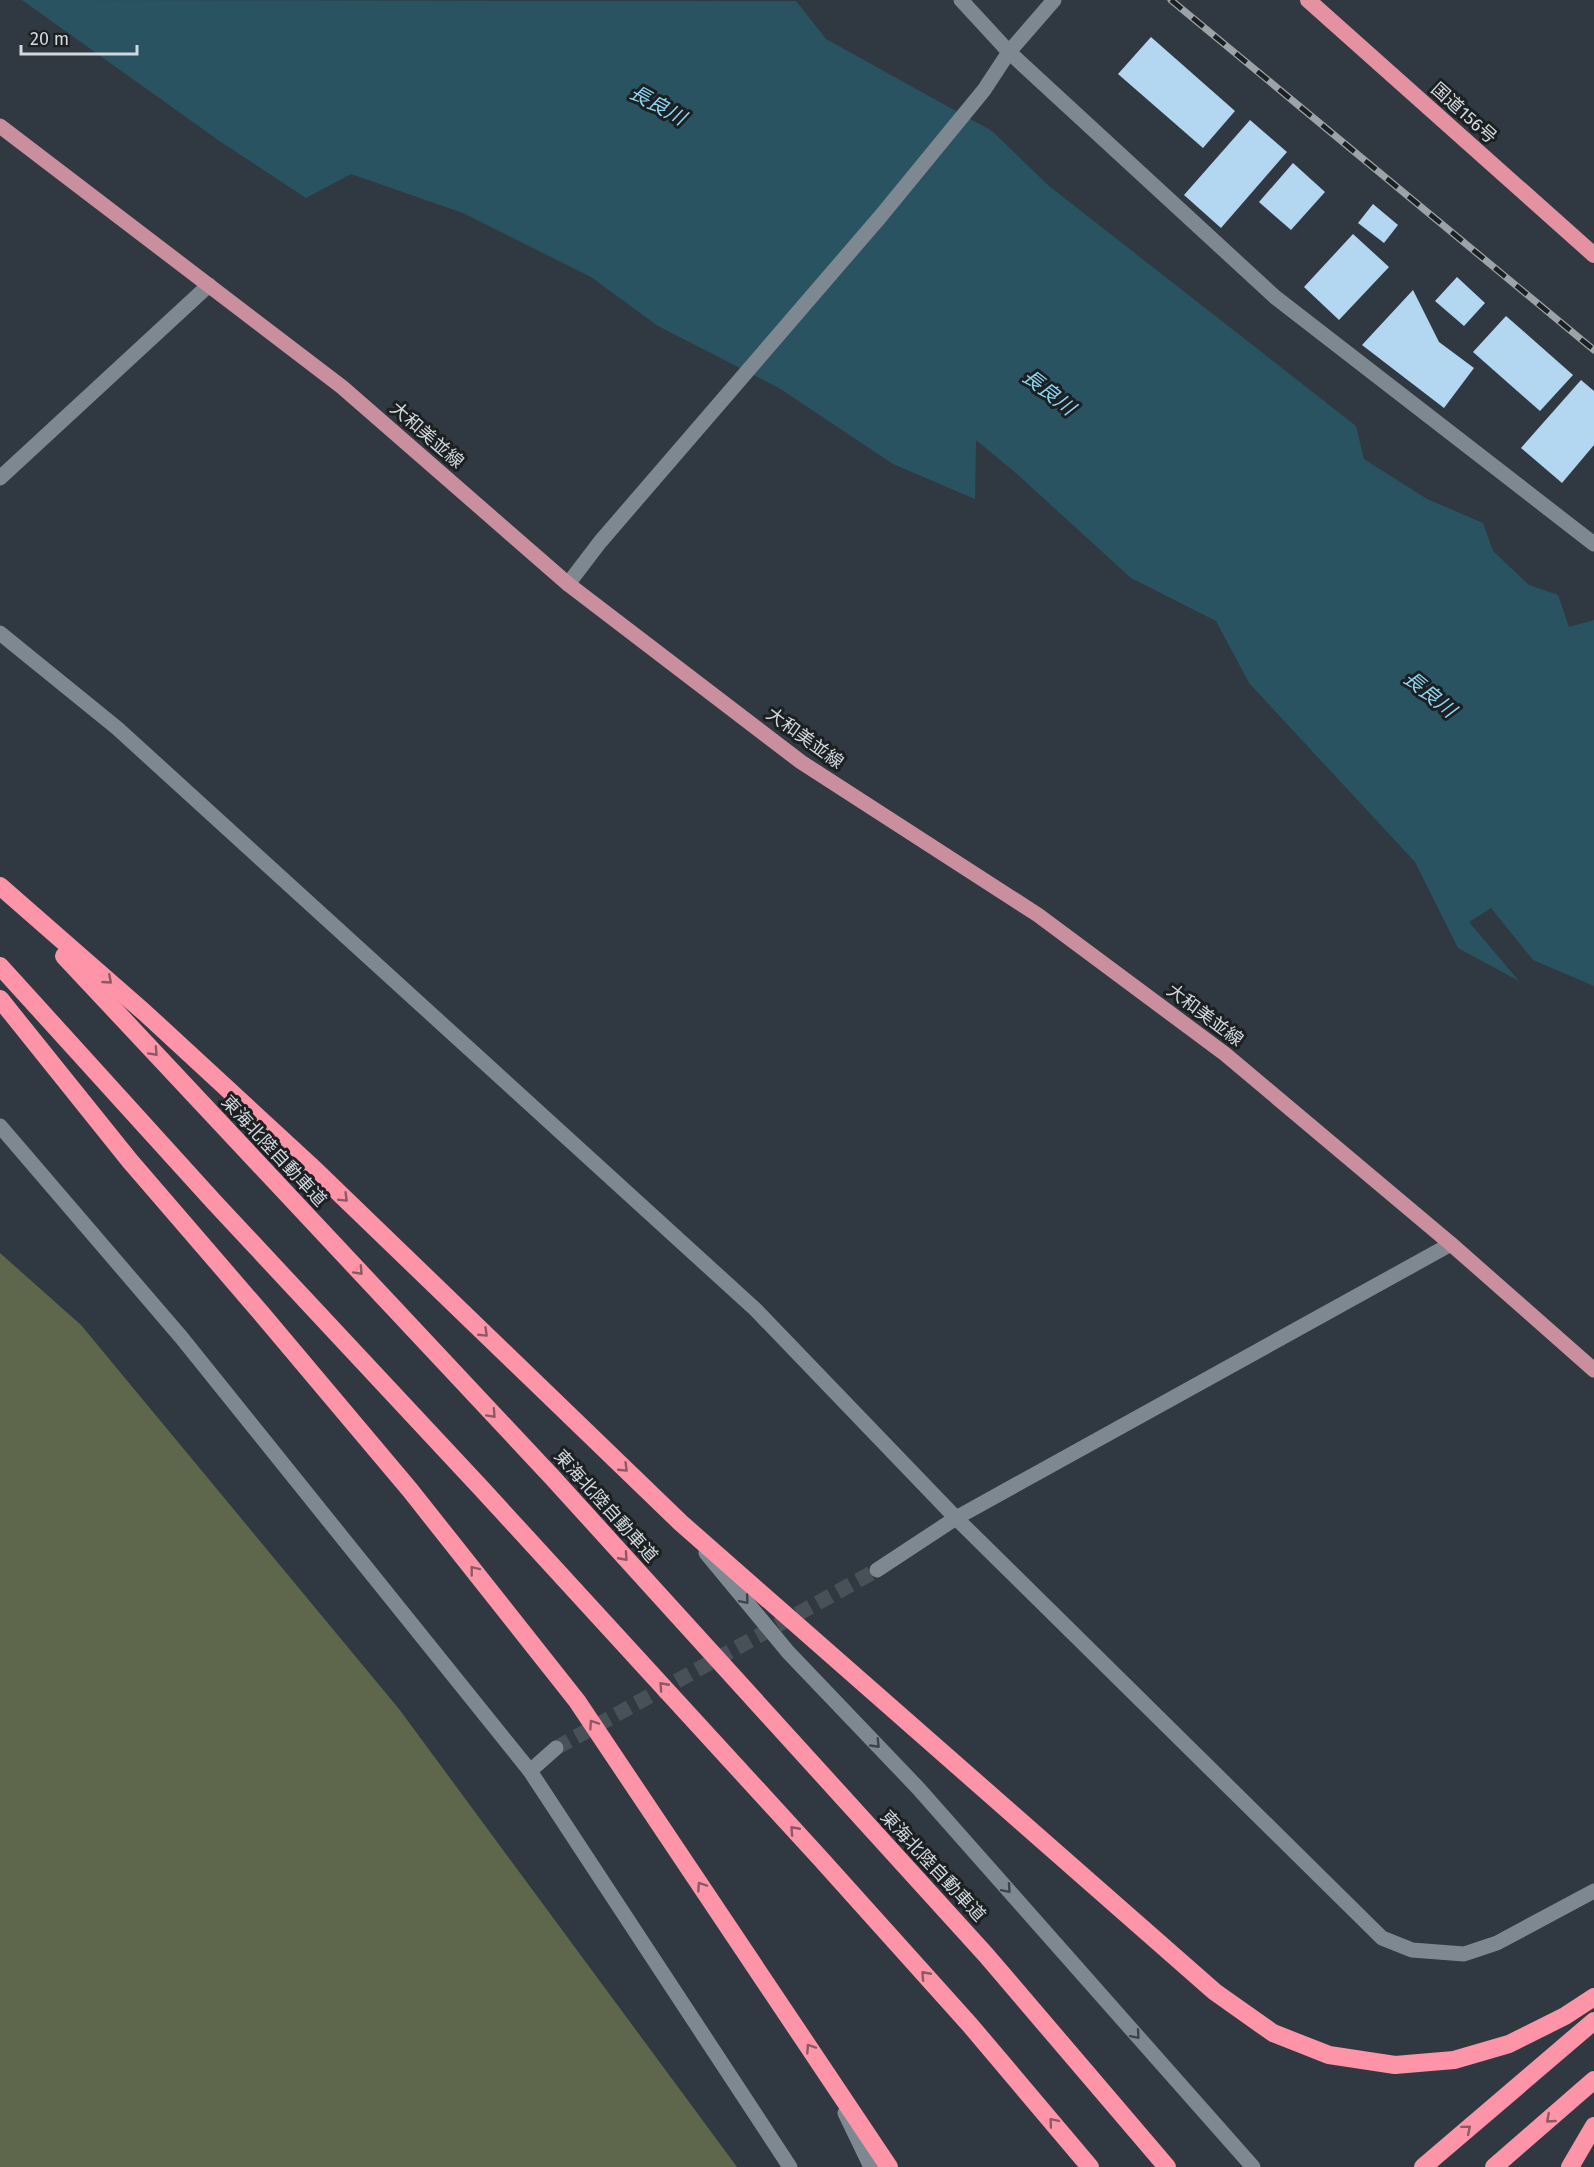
<svg xmlns="http://www.w3.org/2000/svg" width="1594" height="2167" font-family="'Fira Sans','Noto Sans JP',sans-serif">
  <style>
    .green { fill: #5e674c }
    .water { fill: #2a5362 }
    .building { fill: #b3d6f1 }
    .lines { fill: none; stroke-linecap: round; stroke-linejoin: round }
    .minor-tunnel { stroke: #485158; stroke-width: 15; stroke-dasharray: 15 8; stroke-linecap: butt }
    .service { stroke: #7e8891; stroke-width: 15 }
    .minor { stroke: #7e8891; stroke-width: 15 }
    .tertiary { stroke: #7e8891; stroke-width: 15 }
    .primary { stroke: #ca8f9e; stroke-width: 15 }
    .trunk { stroke: #e492a2; stroke-width: 16 }
    .motorway { stroke: #fd94a7; stroke-width: 18 }
    .rail-casing { stroke: #9ca3a9; stroke-width: 7 }
    .rail { stroke: #1c2023; stroke-width: 4.5; stroke-dasharray: 14; stroke-linecap: butt }
    .oneway { stroke: #8c5a65 }
    .oneway2 { stroke: #3e444a }
    .labels { text-anchor: middle; dominant-baseline: central; stroke-width: 6; stroke-linejoin: round; paint-order: stroke }
    .street-label { font-size: 18px; fill: #d2d8dd; stroke: #1c2023 }
    .water-label { font-size: 20px; font-style: italic; fill: #8cd5f2; stroke: #1c2023 }
  </style>
  <rect width="100%" height="100%" fill="#303941"/>
  <!-- green -->
  <polygon class="green" points="0,1253 81,1325 399,1709 737,2167 0,2167"/>
  <!-- water -->
  <polygon class="water" points="22,0 796,1 826,39 992,131 1049,186 1356,426 1364,459 1427,499 1483,523 1493,551 1529,585 1558,595 1569,627 1594,620 1594,986 1533,960 1491,908 1469,922 1519,981 1458,948 1415,862 1249,683 1216,621 1131,578 1017,474 976,440 975,499 893,464 779,388 658,326 591,277 463,213 351,174 306,198 221,142"/>
  <!-- building -->
  <g class="building">
    <polygon points="1151,37 1235,111 1203,148 1118,74"/>
    <polygon points="1250,120 1287,152 1221,228 1184,195"/>
    <polygon points="1293,163 1325,192 1291,230 1259,202"/>
    <polygon points="1373,204 1398,225 1384,243 1358,223"/>
    <polygon points="1353,234 1389,267 1339,320 1304,287"/>
    <polygon points="1457,277 1485,303 1464,326 1435,301"/>
    <polygon points="1413,290 1439,342 1474,368 1444,408 1362,345"/>
    <polygon points="1506,316 1573,375 1540,411 1473,352"/>
    <polygon points="1581,380 1594,391 1594,445 1562,483 1521,448"/>
  </g>
  <g class="lines">
    <!-- minor-tunnel -->
    <polyline class="minor-tunnel" points="556,1748 877,1570"/>
    <!-- service -->
    <g class="service">
      <polyline points="706,1553 788,1652 918,1788 1253,2167"/>
      <polyline points="845,2113 871,2167"/>
    </g>
    <!-- minor -->
    <g class="minor">
      <polyline points="961,0 1009,52 1275,297 1594,544"/>
      <polyline points="0,478 209,285"/>
      <polyline points="0,633 117,728 756,1310 956,1518 1382,1938 1412,1950 1464,1954 1497,1943 1594,1891"/>
      <polyline points="0,1126 181,1337 530,1771 790,2167"/>
      <polyline points="877,1570 956,1518 1451,1244"/>
      <polyline points="530,1771 556,1748"/>
    </g>
    <!-- tertiary -->
    <polyline class="tertiary" points="568,584 600,542 880,217 984,90 1009,52 1054,0"/>
    <!-- primary -->
    <polyline class="primary" points="0,126 342,387 568,584 801,762 1038,915 1225,1054 1451,1244 1594,1370"/>
    <!-- trunk -->
    <polyline class="trunk" points="1308,0 1594,255"/>
    <!-- motorway -->
    <g class="motorway">
      <polyline points="0,886 144,1012 310,1165 681,1523 1215,1992 1273,2033 1329,2055 1395,2065 1454,2060 1509,2044 1565,2016 1594,1997"/>
      <polyline points="64,956 552,1477 986,1955 1167,2167"/>
      <polyline points="0,966 215,1203 481,1488 820,1858 970,2025 1090,2167"/>
      <polyline points="0,999 130,1161 261,1313 410,1490 577,1701 889,2167"/>
      <polyline points="1423,2167 1594,2021"/>
      <polyline points="1494,2167 1594,2080"/>
      <polyline points="1570,2167 1594,2126"/>
    </g>
    <!-- rail casing -->
    <g class="rail-casing">
      <polyline id="rail" points="1171,0 1594,350"/>
    </g>
    <!-- rail -->
    <use href="#rail" class="rail"/>
  </g>
  <!-- one-way arrows -->
  <defs><path id="oneway-chevron" d="M-2-3.5L2.5 0L-2 3.5" fill="none" stroke-width="1.6" stroke-linecap="round" stroke-linejoin="round" transform="scale(1.5)"/></defs>
  <g class="oneway">
    <use href="#oneway-chevron" transform="translate(108 980) rotate(41)"/>
    <use href="#oneway-chevron" transform="translate(154 1052) rotate(47)"/>
    <use href="#oneway-chevron" transform="translate(344 1198) rotate(44)"/>
    <use href="#oneway-chevron" transform="translate(359 1271) rotate(47)"/>
    <use href="#oneway-chevron" transform="translate(484 1333) rotate(44)"/>
    <use href="#oneway-chevron" transform="translate(492 1414) rotate(47)"/>
    <use href="#oneway-chevron" transform="translate(624 1468) rotate(44)"/>
    <use href="#oneway-chevron" transform="translate(624 1557) rotate(48)"/>
    <use href="#oneway-chevron" transform="translate(474 1570) rotate(-128)"/>
    <use href="#oneway-chevron" transform="translate(663 1686) rotate(-132)"/>
    <use href="#oneway-chevron" transform="translate(593 1724) rotate(-124)"/>
    <use href="#oneway-chevron" transform="translate(794 1830) rotate(-132)"/>
    <use href="#oneway-chevron" transform="translate(701 1886) rotate(-124)"/>
    <use href="#oneway-chevron" transform="translate(925 1975) rotate(-132)"/>
    <use href="#oneway-chevron" transform="translate(810 2048) rotate(-124)"/>
    <use href="#oneway-chevron" transform="translate(1550 2119) rotate(139)"/>
    <use href="#oneway-chevron" transform="translate(1053 2122) rotate(-130)"/>
    <use href="#oneway-chevron" transform="translate(1467 2129) rotate(-40)"/>
  </g>
  <g class="oneway2">
    <use href="#oneway-chevron" transform="translate(745 1600) rotate(50)"/>
    <use href="#oneway-chevron" transform="translate(876 1744) rotate(46)"/>
    <use href="#oneway-chevron" transform="translate(1007 1889) rotate(49)"/>
    <use href="#oneway-chevron" transform="translate(1136 2035) rotate(49)"/>
  </g>
  <g class="labels">
    <!-- street labels -->
    <g class="street-label">
      <text transform="translate(1464 113) rotate(42)">国道156号</text>
      <text transform="translate(427 435) rotate(41)">大和美並線</text>
      <text transform="translate(805 738) rotate(36)">大和美並線</text>
      <text transform="translate(1205 1015) rotate(37)">大和美並線</text>
      <text transform="translate(274 1151) rotate(47)">東海北陸自動車道</text>
      <text transform="translate(606 1506) rotate(48)">東海北陸自動車道</text>
      <text transform="translate(933 1866) rotate(47)">東海北陸自動車道</text>
    </g>
    <!-- water labels -->
    <g class="water-label">
      <text transform="translate(658 105) rotate(29)">長良川</text>
      <text transform="translate(1049 392) rotate(38)">長良川</text>
      <text transform="translate(1430 694) rotate(39)">長良川</text>
    </g>
  </g>
  <!-- scale -->
  <path d="M21 45v9h116v-9" fill="none" stroke="#d2d8dd" stroke-width="3"/>
  <text x="30" y="45" font-size="18" fill="#d2d8dd" stroke="#1c2023" stroke-width="4.5" paint-order="stroke">20 m</text>
</svg>
